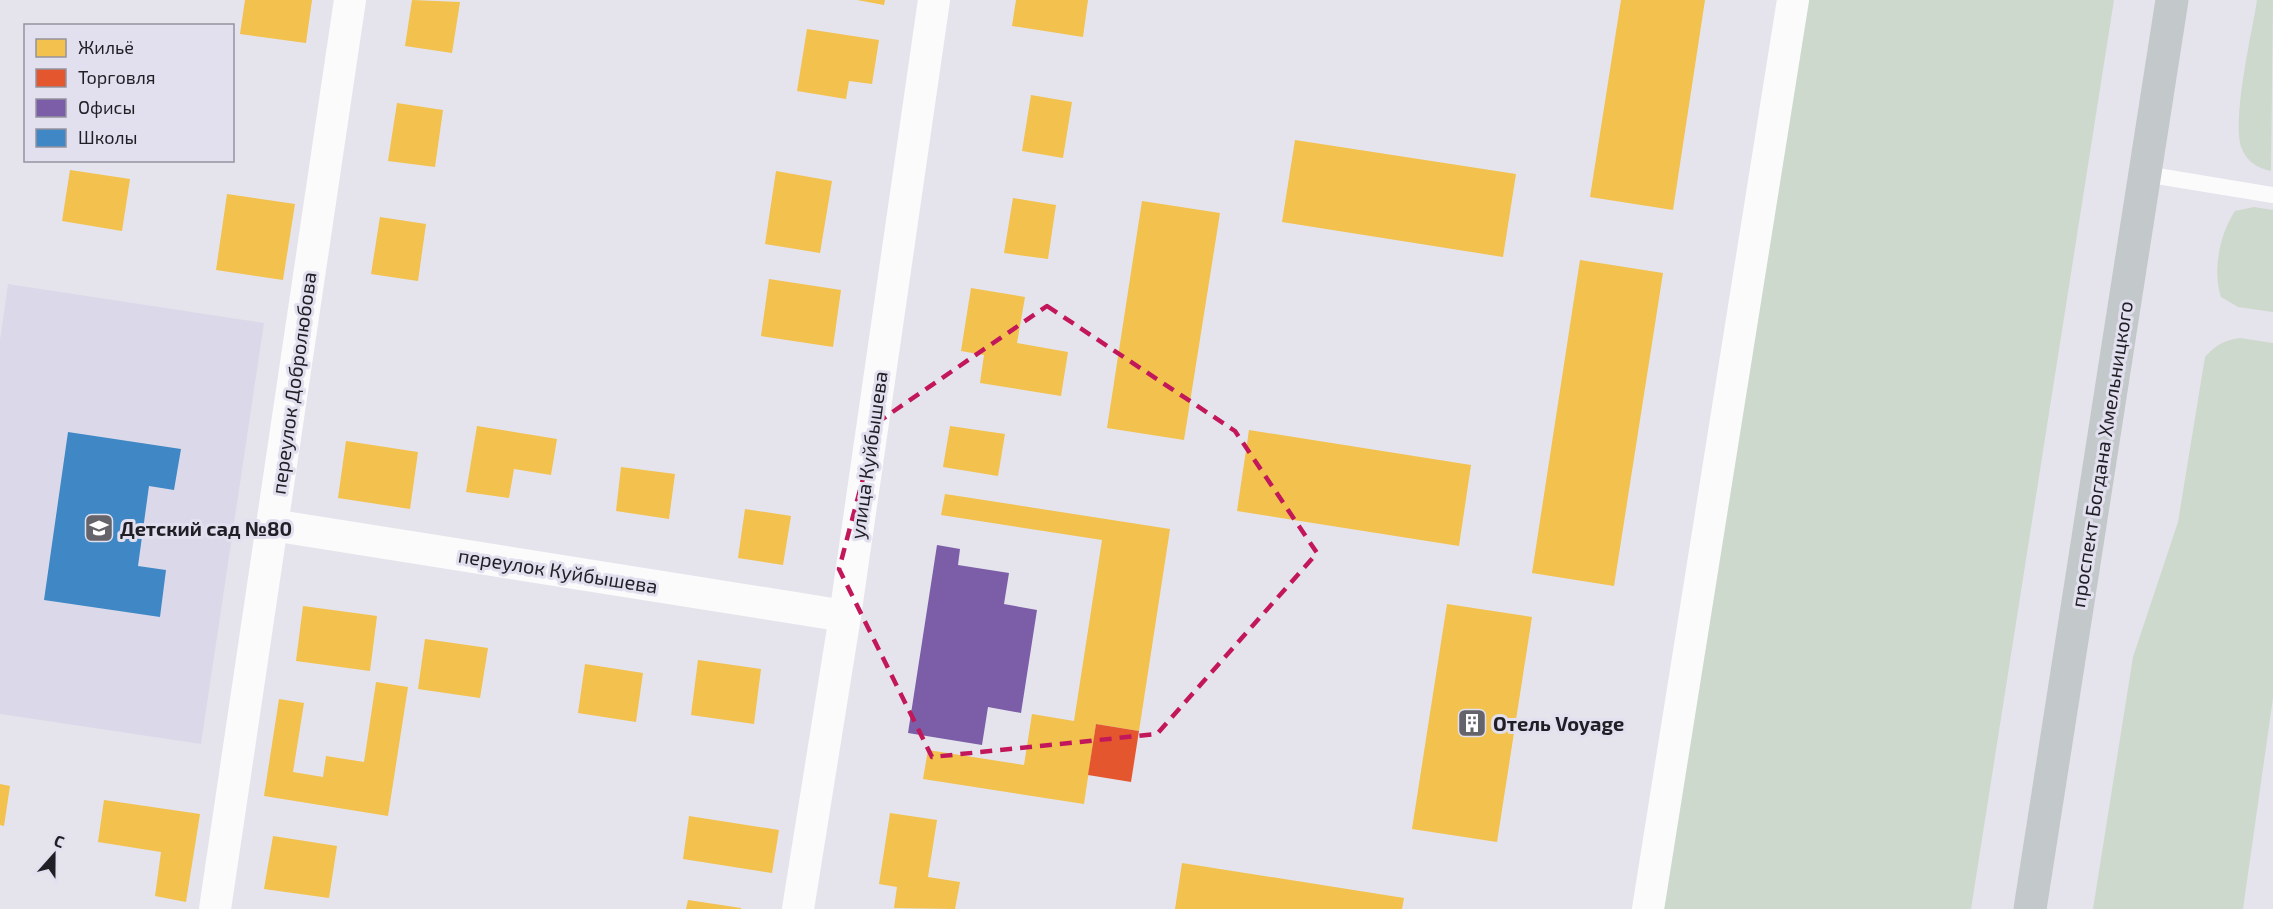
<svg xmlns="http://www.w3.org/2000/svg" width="2273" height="909" font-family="'Exo 2',sans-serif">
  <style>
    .built { fill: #dbd9e9 }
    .grass { fill: #cdd9cd }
    .homes { fill: #f2c14e }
    .shops { fill: #e4572e }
    .offices { fill: #7b5ea7 }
    .schools { fill: #3f88c5 }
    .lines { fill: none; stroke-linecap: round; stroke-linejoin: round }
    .service { stroke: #fbfbfc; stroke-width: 16 }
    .minor { stroke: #fbfbfc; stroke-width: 32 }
    .primary { stroke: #c3c9ca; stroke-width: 33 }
    .marked { fill: none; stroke: #c2185b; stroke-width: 4.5; stroke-dasharray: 12 8; stroke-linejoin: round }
    .labels { text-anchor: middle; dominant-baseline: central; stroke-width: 6; stroke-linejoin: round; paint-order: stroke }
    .street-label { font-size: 20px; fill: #201f25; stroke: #e2e0ef }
    .poi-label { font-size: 20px; font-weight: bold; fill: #201f25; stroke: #e2e0ef; text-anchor: start }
  </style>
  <rect width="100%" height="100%" fill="#e5e4ec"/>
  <!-- built -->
  <polygon class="built" points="8,284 264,323 201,744 0,714 0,340"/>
  <!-- grass -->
  <g class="grass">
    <polygon points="1803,0 2114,0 1971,909 1664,909"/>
    <path d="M2257,0h16l-2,171c-13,-3 -24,-9 -29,-22 -11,-27 10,-116 15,-149z"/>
    <path d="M2254,207l19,3v102l-35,-5 -17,-10c-9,-28 -1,-63 14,-86z"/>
    <path d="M2240,338l33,5v355l-30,211h-150l40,-252 45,-135 27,-165c11,-12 19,-17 35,-19z"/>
  </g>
  <!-- homes -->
  <g class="homes">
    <polygon points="245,0 312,0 306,43 240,34"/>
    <polygon points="412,0 460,2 452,53 405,46"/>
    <polygon points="857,0 885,0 884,5"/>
    <polygon points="1016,0 1088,0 1083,37 1012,26"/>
    <polygon points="1621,0 1705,0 1673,210 1590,197"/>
    <polygon points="807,29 879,40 872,84 849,81 846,99 797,91"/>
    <polygon points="1031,95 1072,102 1063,158 1022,151"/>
    <polygon points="397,103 443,110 435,167 388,161"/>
    <polygon points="1295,140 1516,174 1503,257 1282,222"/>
    <polygon points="70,170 130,179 122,231 62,221"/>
    <polygon points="776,171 832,181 820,253 765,244"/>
    <polygon points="227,194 295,204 283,280 216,270"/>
    <polygon points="1013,198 1056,205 1048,259 1004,253"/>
    <polygon points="1142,201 1220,213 1184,440 1107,428"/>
    <polygon points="380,217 426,224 418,281 371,274"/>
    <polygon points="1580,260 1663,273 1614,586 1532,573"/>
    <polygon points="769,279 841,290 833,347 761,336"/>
    <polygon points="971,288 1025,297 1017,343 1068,352 1061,396 980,383 984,355 961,351"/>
    <polygon points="477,426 557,439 551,475 514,469 509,498 466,492"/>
    <polygon points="950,426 1005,434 998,476 943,467"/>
    <polygon points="1249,430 1471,465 1459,546 1237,511"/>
    <polygon points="346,441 418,452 410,509 338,498"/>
    <polygon points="621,467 675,474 669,519 616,511"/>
    <polygon points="945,494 1170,529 1139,731 1096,724 1084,804 923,779 928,750 1024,765 1032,714 1074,721 1102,540 941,515"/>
    <polygon points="745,509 791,516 783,565 738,558"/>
    <polygon points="1447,604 1532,617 1497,842 1412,829"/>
    <polygon points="303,606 377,616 370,671 296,661"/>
    <polygon points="425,639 488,648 480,698 418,689"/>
    <polygon points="698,660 761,669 754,724 691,715"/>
    <polygon points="585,664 643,673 636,722 578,713"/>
    <polygon points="376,682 408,687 388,816 264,796 279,699 304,703 293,772 323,777 326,756 364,762"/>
    <polygon points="0,784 10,786 4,826 0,825"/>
    <polygon points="104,800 200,814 186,902 155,896 161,852 98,842"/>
    <polygon points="890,813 937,820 928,877 960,882 955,909 894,908 897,887 879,884"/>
    <polygon points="689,816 779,830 772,873 683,859"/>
    <polygon points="273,836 337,846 329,898 264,889"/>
    <polygon points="1182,863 1404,898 1402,909 1175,909"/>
    <polygon points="688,900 741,908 741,909 686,909"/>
  </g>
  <!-- shops -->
  <polygon class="shops" points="1096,724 1139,731 1131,782 1088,775"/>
  <!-- offices -->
  <polygon class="offices" points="937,545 960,549 958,565 1009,573 1004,604 1037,610 1021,713 988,707 982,745 908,733"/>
  <!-- schools -->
  <polygon class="schools" points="68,432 181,449 174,490 149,486 138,566 166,570 160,617 44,600"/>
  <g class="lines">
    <!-- service -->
    <polyline class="service" points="2145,174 2273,195"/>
    <!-- minor -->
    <g class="minor">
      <polyline points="272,525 845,616"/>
      <polyline points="215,909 350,0"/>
      <polyline points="798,909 845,616 934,0"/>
      <polyline points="1648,909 1793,0"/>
    </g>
    <!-- primary -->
    <polyline class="primary" points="2030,909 2172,0"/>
  </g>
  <!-- marked area -->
  <path class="marked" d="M1047,306l188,125 82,122 -160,181 -225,23 -93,-188 39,-147z"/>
  <!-- icons -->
  <defs>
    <g id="school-square" transform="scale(1.5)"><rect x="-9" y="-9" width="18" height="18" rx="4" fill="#65646b" stroke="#e2e0ef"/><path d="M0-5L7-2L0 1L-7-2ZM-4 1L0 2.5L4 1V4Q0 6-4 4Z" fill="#fff"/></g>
    <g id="building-square" transform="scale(1.5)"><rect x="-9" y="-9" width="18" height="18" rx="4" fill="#65646b" stroke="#e2e0ef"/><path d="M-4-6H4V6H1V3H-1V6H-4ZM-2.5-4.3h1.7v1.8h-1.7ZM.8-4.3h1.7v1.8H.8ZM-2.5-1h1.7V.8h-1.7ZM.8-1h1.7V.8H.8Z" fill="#fff"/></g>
  </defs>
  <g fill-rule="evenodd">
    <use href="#school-square" x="99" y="528"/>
    <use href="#building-square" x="1472" y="723"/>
  </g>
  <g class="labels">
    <!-- street labels -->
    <g class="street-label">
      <text transform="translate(293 383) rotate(-82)">переулок Добролюбова</text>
      <text transform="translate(2101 454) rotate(-81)">проспект Богдана Хмельницкого</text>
      <text transform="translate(868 455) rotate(-82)">улица Куйбышева</text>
      <text transform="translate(558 570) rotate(9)">переулок Куйбышева</text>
    </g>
    <!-- poi labels -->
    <g class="poi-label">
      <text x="120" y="528">Детский сад №80</text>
      <text x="1493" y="723">Отель Voyage</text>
    </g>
  </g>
  <!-- legend -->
  <rect x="24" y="24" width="210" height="138" fill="#e2e0ef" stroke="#94939e" stroke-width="1.5"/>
  <rect x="36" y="39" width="30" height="18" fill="#f2c14e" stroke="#94939e" stroke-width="1.5"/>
  <text x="78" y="54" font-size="18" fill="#201f25">Жильё</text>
  <rect x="36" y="69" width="30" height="18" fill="#e4572e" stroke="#94939e" stroke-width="1.5"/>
  <text x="78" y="84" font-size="18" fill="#201f25">Торговля</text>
  <rect x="36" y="99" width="30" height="18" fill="#7b5ea7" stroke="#94939e" stroke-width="1.5"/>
  <text x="78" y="114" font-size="18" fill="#201f25">Офисы</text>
  <rect x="36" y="129" width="30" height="18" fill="#3f88c5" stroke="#94939e" stroke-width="1.5"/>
  <text x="78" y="144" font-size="18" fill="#201f25">Школы</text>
  <!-- north arrow -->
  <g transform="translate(54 855) rotate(21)" stroke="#e2e0ef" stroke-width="4.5" paint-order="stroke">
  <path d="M0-4.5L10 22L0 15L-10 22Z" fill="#201f25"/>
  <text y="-9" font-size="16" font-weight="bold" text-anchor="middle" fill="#201f25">С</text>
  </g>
</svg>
